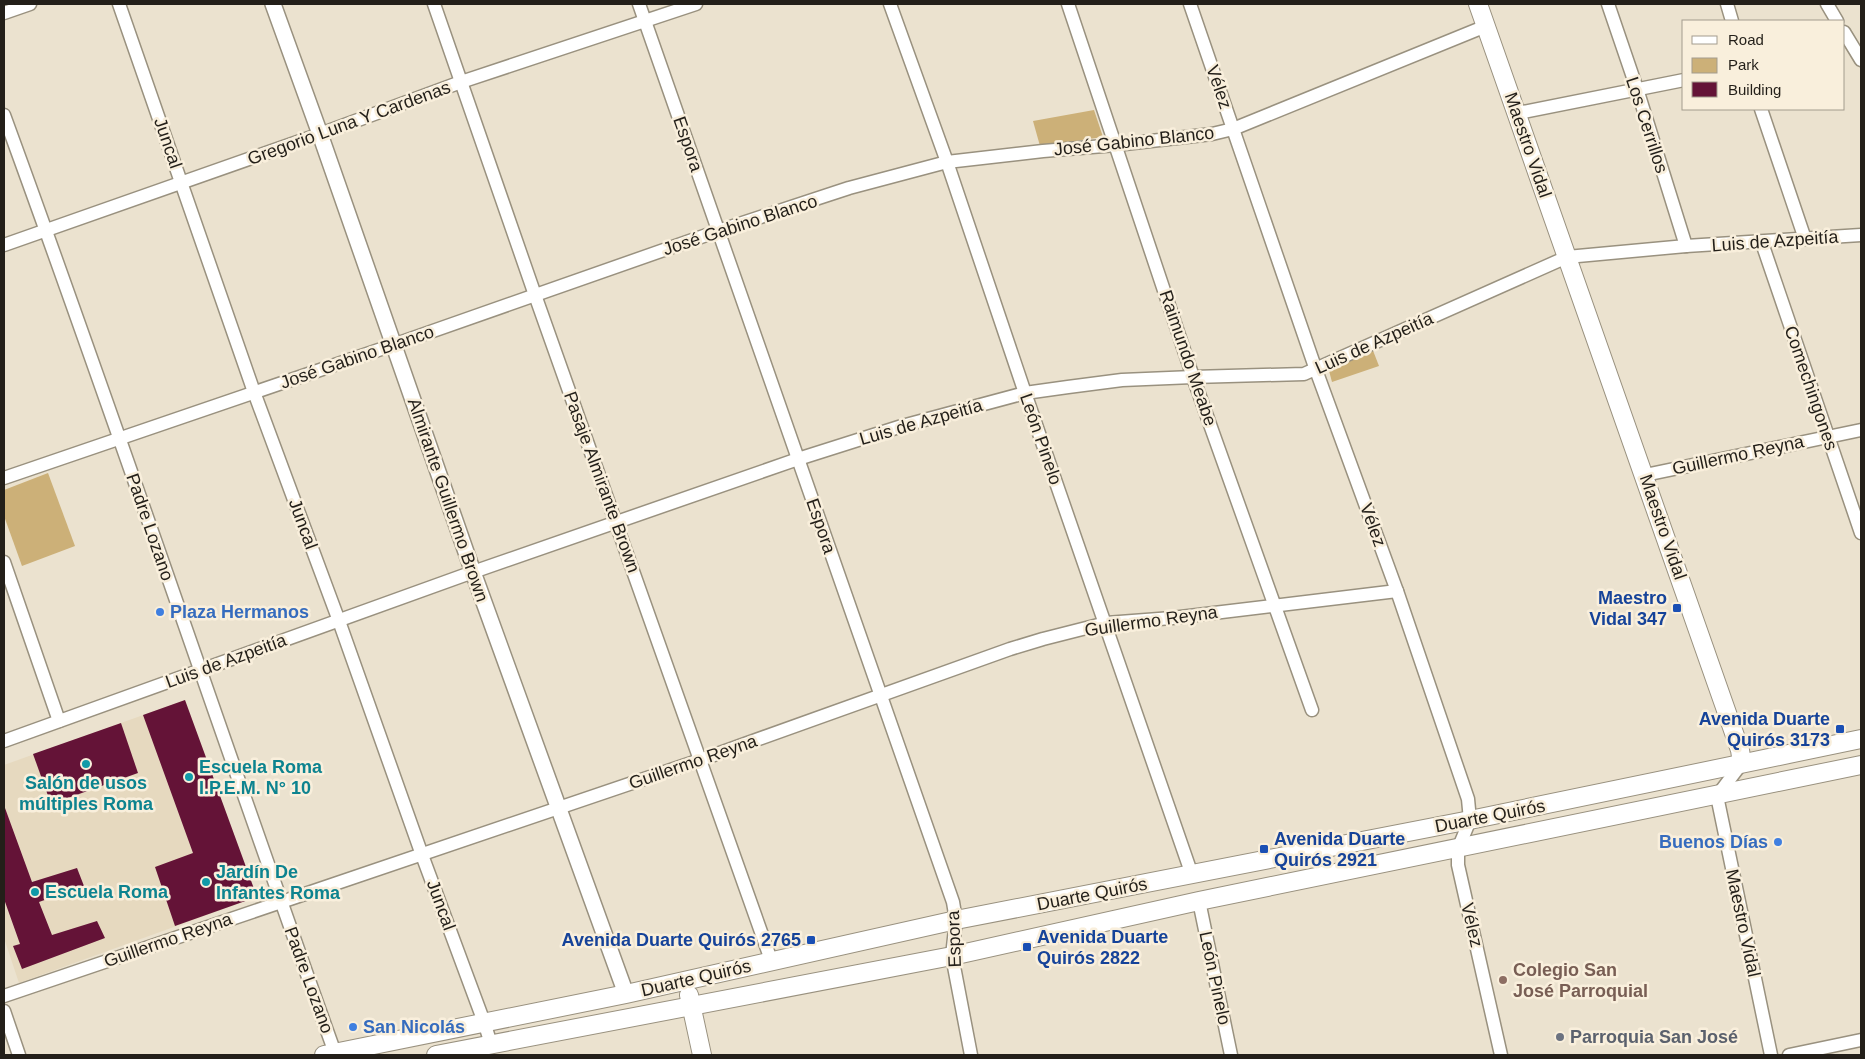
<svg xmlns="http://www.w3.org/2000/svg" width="1865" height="1059" font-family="Arial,sans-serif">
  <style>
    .built { fill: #e6d9bf }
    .green { fill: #ccb078 }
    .building { fill: #641337 }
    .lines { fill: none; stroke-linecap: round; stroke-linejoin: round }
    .minor-casing { stroke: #99917f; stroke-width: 15 }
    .tertiary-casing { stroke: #99917f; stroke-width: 18 }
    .secondary-casing { stroke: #99917f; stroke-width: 20 }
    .minor { stroke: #fff; stroke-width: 12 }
    .tertiary { stroke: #fff; stroke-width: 15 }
    .secondary { stroke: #fff; stroke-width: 18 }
    .transit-dot { fill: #1a4fb4; stroke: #f9efdc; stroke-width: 2 }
    .shop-dot { fill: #3f7fe0; stroke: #f9efdc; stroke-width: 2 }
    .culture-dot { fill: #0f9aa8; stroke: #f9efdc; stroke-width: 2 }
    .education-dot { fill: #8d6e63; stroke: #f9efdc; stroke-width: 2 }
    .worship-dot { fill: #6b7280; stroke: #f9efdc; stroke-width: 2 }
    .labels { text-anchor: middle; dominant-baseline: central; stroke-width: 5; stroke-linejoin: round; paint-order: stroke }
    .street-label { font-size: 18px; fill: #231f19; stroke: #f9efdc }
    .transit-label { font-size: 18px; font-weight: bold; fill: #164399; stroke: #f9efdc; text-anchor: end }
    .shop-label { font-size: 18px; font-weight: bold; fill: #366cbe; stroke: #f9efdc; text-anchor: start }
    .culture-label { font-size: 18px; font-weight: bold; fill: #0d838f; stroke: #f9efdc; text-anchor: start }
    .education-label { font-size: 18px; font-weight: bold; fill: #785e54; stroke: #f9efdc; text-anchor: start }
    .worship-label { font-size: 18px; font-weight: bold; fill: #5b616d; stroke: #f9efdc; text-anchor: start }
  </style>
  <rect width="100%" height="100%" fill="#ebe2cf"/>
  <!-- built -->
  <polygon class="built" points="185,700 257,897 19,983 4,938 4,765"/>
  <!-- green -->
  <g class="green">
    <polygon points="1094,110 1103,137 1040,146 1033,121"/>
    <polygon points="1372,348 1379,366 1332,382 1328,367"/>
    <polygon points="48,473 75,546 22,566 4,516 4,490"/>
  </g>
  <!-- building -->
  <g class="building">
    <polygon points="185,700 257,897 175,926 155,867 193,853 143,715"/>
    <polygon points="121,723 138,773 51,804 33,754"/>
    <polygon points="5,808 32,882 77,868 84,886 39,902 52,935 97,921 105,938 22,969 13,946 20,944 4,899 4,809"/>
  </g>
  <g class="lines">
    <!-- minor casing -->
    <g class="minor-casing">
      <g id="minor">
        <polyline points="119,4 254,392 339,621 422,855 484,1022 491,1044"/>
        <polyline points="434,4 535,295 771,960"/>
        <polyline points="639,4 953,902 956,920 952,956 971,1055"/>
        <polyline points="890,4 947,162 1025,393 1192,875"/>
        <polyline points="1068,4 1193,377 1312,710"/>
        <polyline points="1190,4 1316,370 1397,591 1468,799 1470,820 1458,849 1458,865 1501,1055"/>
        <polyline points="1608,4 1637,89 1686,246"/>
        <polyline points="1727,4 1732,21"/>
        <polyline points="1827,4 1837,21"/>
        <polyline points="4,13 30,4"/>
        <polyline points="1844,32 1861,60"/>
        <polyline points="1761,109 1805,239"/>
        <polyline points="1518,113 1684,80"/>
        <path d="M4,115c114,311 219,626 331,938"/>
        <polyline points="1762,243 1861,533"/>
        <polyline points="4,245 320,134 461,82 696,4"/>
        <polyline points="1645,475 1861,430"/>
        <polyline points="4,478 393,345 718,231 849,188 947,162 1043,151 1116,145 1212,134 1233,129 1486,26"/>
        <polyline points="4,562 59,721"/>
        <polyline points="4,741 473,572 798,459 902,426 1025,393 1068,387 1122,380 1193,377 1304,374 1567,257 1686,246 1861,235"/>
        <polyline points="1742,763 1717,796 1771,1055"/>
        <polyline points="1199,901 1231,1055"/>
        <polyline points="4,996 700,760 1010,649 1043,639 1106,623 1172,618 1397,591"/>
        <polyline points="4,1011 19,1055"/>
        <polyline points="1789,1055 1861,1040"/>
      </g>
    </g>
    <!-- tertiary casing -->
    <g class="tertiary-casing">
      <polyline id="tertiary" points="273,4 320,134 473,572 626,994"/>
    </g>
    <!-- secondary casing -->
    <g class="secondary-casing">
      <g id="secondary">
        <polyline points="1478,4 1740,750 1742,763"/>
        <polyline points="689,995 702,1055"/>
        <polyline points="324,1055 626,994 956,920 1470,820 1861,739"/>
        <polyline points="436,1055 952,956 1199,901 1861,765"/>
      </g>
    </g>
    <!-- minor -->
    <use href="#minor" class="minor"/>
    <!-- tertiary -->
    <use href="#tertiary" class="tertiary"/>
    <!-- secondary -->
    <use href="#secondary" class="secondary"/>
  </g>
  <!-- markers -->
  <g class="transit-dot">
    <rect x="1672" y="603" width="10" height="10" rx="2.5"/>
    <rect x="1835" y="724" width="10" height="10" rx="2.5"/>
    <rect x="1259" y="844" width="10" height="10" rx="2.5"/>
    <rect x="806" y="935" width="10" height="10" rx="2.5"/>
    <rect x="1022" y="942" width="10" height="10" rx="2.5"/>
  </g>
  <g class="shop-dot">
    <circle cx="160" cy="612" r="5"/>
    <circle cx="1778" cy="842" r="5"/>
    <circle cx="353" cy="1027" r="5"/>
  </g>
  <g class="culture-dot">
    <circle cx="86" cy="764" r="5"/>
    <circle cx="189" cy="777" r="5"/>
    <circle cx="206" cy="882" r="5"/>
    <circle cx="35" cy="892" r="5"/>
  </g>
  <circle class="education-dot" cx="1503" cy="980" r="5"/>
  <circle class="worship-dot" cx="1560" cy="1037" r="5"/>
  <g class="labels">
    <!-- street labels -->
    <g class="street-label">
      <text transform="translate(1219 87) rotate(71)">Vélez</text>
      <text transform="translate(349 123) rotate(-20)">Gregorio Luna Y Cardenas</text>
      <text transform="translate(1647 125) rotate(72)">Los Cerrillos</text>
      <text transform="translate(1134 141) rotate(-6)">José Gabino Blanco</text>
      <text transform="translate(168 143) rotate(71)">Juncal</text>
      <text transform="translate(688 144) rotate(71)">Espora</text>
      <text transform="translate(1528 145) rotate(71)">Maestro Vidal</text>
      <text transform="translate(740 225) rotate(-18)">José Gabino Blanco</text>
      <text transform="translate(1775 241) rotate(-4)">Luis de Azpeitía</text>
      <text transform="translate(1374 343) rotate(-24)">Luis de Azpeitía</text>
      <text transform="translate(357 357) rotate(-19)">José Gabino Blanco</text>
      <text transform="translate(1188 358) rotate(71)">Raimundo Meabe</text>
      <text transform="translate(1811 388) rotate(71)">Comechingones</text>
      <text transform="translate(921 422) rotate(-16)">Luis de Azpeitía</text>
      <text transform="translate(1041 439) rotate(71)">León Pinelo</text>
      <text transform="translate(1738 455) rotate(-12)">Guillermo Reyna</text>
      <text transform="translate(602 482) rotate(70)">Pasaje Almirante Brown</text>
      <text transform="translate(448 500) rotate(71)">Almirante Guillermo Brown</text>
      <text transform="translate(303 524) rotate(70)">Juncal</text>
      <text transform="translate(1373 525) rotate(70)">Vélez</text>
      <text transform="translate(821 526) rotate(71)">Espora</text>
      <text transform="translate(150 527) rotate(71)">Padre Lozano</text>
      <text transform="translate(1663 527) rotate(71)">Maestro Vidal</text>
      <text transform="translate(1151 621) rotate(-8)">Guillermo Reyna</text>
      <text transform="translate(226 661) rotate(-20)">Luis de Azpeitía</text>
      <text transform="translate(693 762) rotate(-19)">Guillermo Reyna</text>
      <text transform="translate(1490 816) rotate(-11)">Duarte Quirós</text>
      <text transform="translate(1092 894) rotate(-11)">Duarte Quirós</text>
      <text transform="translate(441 905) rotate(70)">Juncal</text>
      <text transform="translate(1743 923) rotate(78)">Maestro Vidal</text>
      <text transform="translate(1472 925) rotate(77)">Vélez</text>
      <text transform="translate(954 939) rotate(-92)">Espora</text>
      <text transform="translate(168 940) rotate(-19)">Guillermo Reyna</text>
      <text transform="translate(696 978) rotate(-13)">Duarte Quirós</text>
      <text transform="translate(1215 978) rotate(78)">León Pinelo</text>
      <text transform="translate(309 980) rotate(70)">Padre Lozano</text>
    </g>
    <!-- transit labels -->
    <g class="transit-label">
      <text x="1667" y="598">Maestro<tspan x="1667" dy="21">Vidal 347</tspan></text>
      <text x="1830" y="719">Avenida Duarte<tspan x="1830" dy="21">Quirós 3173</tspan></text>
      <text x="1274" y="839" text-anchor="start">Avenida Duarte<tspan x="1274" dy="21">Quirós 2921</tspan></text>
      <text x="1037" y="937" text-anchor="start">Avenida Duarte<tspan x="1037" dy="21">Quirós 2822</tspan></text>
      <text x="801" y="940">Avenida Duarte Quirós 2765</text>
    </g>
    <!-- shop labels -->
    <g class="shop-label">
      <text x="170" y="612">Plaza Hermanos</text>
      <text x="1768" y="842" text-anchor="end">Buenos Días</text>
      <text x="363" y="1027">San Nicolás</text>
    </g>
    <!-- culture labels -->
    <g class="culture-label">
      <text x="199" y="767">Escuela Roma<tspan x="199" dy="21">I.P.E.M. N° 10</tspan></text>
      <text x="86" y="783" text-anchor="middle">Salón de usos<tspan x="86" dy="21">múltiples Roma</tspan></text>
      <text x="216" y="872">Jardín De<tspan x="216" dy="21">Infantes Roma</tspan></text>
      <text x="45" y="892">Escuela Roma</text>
    </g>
    <!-- education labels -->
    <g class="education-label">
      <text x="1513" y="970">Colegio San<tspan x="1513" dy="21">José Parroquial</tspan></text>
    </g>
    <!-- worship labels -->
    <g class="worship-label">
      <text x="1570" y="1037">Parroquia San José</text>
    </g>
  </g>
  <!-- border -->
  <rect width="1865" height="1059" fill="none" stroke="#231f19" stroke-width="10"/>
  <!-- legend -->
  <rect x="1682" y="20" width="162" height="90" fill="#f9efdc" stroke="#a39c8e"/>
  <rect x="1692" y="36" width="25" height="8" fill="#ffffff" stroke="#a39c8e"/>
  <text x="1728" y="45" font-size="15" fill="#231f19">Road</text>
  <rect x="1692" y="58" width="25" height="15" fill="#ccb078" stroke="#a39c8e"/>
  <text x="1728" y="70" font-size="15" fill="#231f19">Park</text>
  <rect x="1692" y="82" width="25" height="15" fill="#641337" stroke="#a39c8e"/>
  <text x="1728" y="95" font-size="15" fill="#231f19">Building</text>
</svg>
